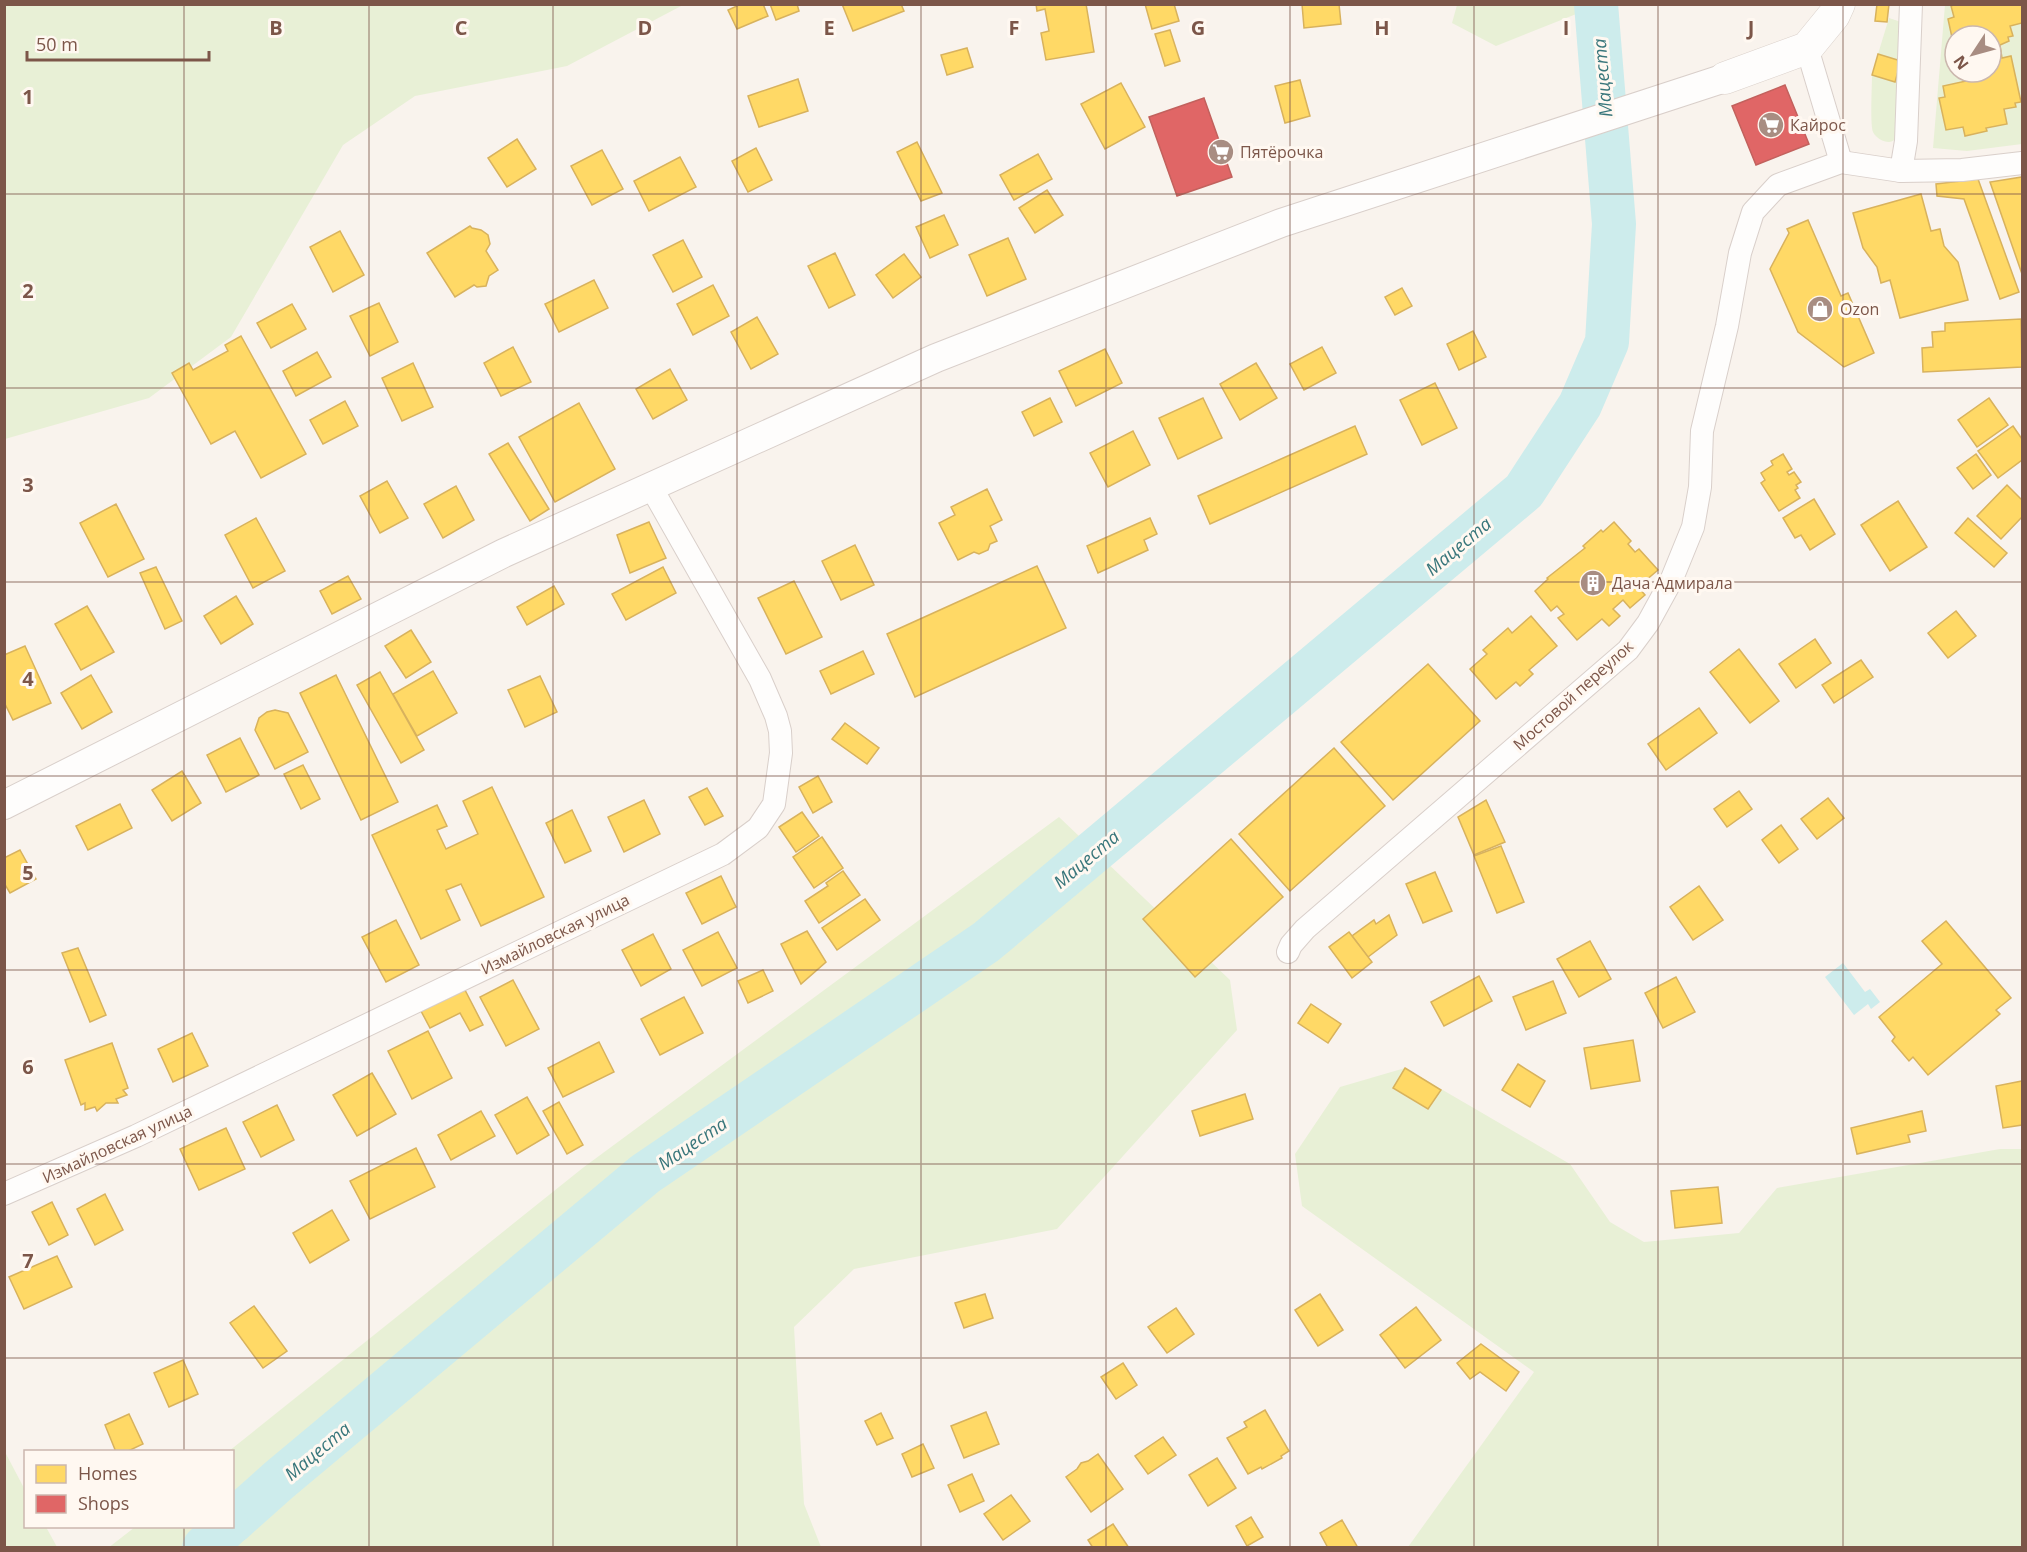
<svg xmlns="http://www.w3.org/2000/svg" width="2027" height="1552" font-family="'Open Sans',sans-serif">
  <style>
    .green { fill: #e8f0d6; fill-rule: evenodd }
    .water { fill: #cdecec }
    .homes { fill: #ffd966; stroke: #d8b25d; stroke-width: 1.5 }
    .shops { fill: #e06666; stroke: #c2615d; stroke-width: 1.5 }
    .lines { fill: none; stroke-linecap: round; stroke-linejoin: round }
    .river { stroke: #cdecec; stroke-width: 44 }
    .minor-casing { stroke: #d9cfca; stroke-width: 24 }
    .tertiary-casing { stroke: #d9cfca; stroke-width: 30 }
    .secondary-casing { stroke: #dad0ca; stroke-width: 33 }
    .minor { stroke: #fefdfc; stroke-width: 22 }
    .tertiary { stroke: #fefdfc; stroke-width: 28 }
    .secondary { stroke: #fefdfc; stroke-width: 32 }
    .grid { fill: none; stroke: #7c5649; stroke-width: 1.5; stroke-opacity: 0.55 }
    .labels { text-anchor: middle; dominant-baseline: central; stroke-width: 6; stroke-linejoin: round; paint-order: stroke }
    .poi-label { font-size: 16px; fill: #7c5649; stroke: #fff8f1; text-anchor: start }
    .street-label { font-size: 16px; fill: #7c5649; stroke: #fff8f1 }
    .water-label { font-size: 18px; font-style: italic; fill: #38767b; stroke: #fff8f1 }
    .grid-label { font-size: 20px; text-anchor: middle; font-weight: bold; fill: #7c5649; stroke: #fff8f1; stroke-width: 6; stroke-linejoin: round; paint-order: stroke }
  </style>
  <rect width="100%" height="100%" fill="#f9f3ed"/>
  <!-- green -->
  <g class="green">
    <polygon points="4,5 683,5 567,66 415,96 343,145 231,337 149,398 5,439"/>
    <polygon points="1457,5 1457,4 1599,5 1496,46 1452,23"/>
    <path d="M1945,5h77v139l-55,7 -34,-3zM1955,36h36v36h-36z"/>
    <path d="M1889,18l12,4 1,107c-3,6 -6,12 -13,13 -6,0 -13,-4 -16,-10 -3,-8 -1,-46 -1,-57l23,7 6,-21 -23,-7z"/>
    <polygon points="1059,817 1230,980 1237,1030 1057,1229 854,1269 794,1327 804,1504 821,1547 108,1548 135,1527 232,1526 232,1452 229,1451 584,1167"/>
    <polygon points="1405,1068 1570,1164 1610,1222 1644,1242 1739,1233 1777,1188 2000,1149 2022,1149 2022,1547 1408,1547 1534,1372 1302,1206 1295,1154 1340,1087"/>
    <polygon points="5,1452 25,1490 26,1526 46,1527 57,1547 5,1547"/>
  </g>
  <!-- water -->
  <polygon class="water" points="1843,963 1865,992 1870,989 1880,1002 1871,1009 1868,1004 1854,1015 1825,977"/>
  <!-- homes -->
  <g class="homes">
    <polygon points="741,4 763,4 768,16 737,29 728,10"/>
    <polygon points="770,4 797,4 799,11 776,20"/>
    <polygon points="842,4 901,4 904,11 853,31"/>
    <polygon points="1036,4 1086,4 1094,52 1046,60 1041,33 1049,31 1045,9 1037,11"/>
    <polygon points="1145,4 1174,4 1179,21 1152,29"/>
    <polygon points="1302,4 1339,4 1341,24 1304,28"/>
    <polygon points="1877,4 1889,4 1887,22 1875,21"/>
    <polygon points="1956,4 2022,4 2022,23 2010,26 2013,36 2008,37 2009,41 2000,45 2002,58 2011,56 2021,102 2015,103 2016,107 2004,109 2007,124 1986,128 1987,131 1965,136 1963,127 1946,130 1939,98 1945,97 1943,86 1980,78 1979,72 1991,72 1991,36 1955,36 1954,47 1948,19 1954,17 1951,6"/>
    <polygon points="1170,30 1180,61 1165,66 1155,34"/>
    <polygon points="967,48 973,67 947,75 941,55"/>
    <polygon points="1878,54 1901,61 1895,82 1872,75"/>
    <polygon points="798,79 808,111 759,127 748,96"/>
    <polygon points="1300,80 1310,116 1285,123 1275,86"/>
    <polygon points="1121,83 1145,127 1105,149 1081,104"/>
    <polygon points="517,139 536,169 507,187 488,158"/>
    <polygon points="917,142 942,193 921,201 897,152"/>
    <polygon points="756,148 772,180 748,192 732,161"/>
    <polygon points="602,150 623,189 592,205 571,166"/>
    <polygon points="1038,154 1052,179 1014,200 1000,175"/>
    <polygon points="680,157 696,187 649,211 634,181"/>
    <polygon points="2022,177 2022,274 1990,182"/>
    <polygon points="1978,179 2019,292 2000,299 1964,199 1937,196 1936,184"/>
    <polygon points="1047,190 1063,215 1035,233 1019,208"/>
    <polygon points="1921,194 1931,231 1940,229 1944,246 1958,262 1968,300 1900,318 1890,280 1881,283 1877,267 1863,248 1853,213"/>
    <polygon points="944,215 958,245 930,258 916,227"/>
    <polygon points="1808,220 1841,296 1848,293 1874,353 1844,367 1798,332 1770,269 1789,233 1787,229"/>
    <polygon points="470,226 472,228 481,230 488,235 490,244 486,251 498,270 489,276 486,286 477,287 474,285 455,297 427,253"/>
    <polygon points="340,231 364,275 333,292 310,247"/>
    <polygon points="1008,238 1026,279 987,296 969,255"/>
    <polygon points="683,240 702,277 673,292 653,255"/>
    <polygon points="835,253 855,295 829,308 808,266"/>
    <polygon points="904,254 921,277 893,298 876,275"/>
    <polygon points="594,280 608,308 559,332 545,304"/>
    <polygon points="713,285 729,316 693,335 677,304"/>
    <polygon points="1402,288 1412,306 1395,315 1385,297"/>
    <polygon points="379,303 398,342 370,356 350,316"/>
    <polygon points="292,304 306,329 271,348 257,323"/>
    <polygon points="757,317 778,354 751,369 731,332"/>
    <polygon points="2021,319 2022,367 1923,372 1922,348 1933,347 1932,332 1945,331 1945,323"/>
    <polygon points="1473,331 1486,357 1459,370 1447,344"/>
    <polygon points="241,336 306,454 261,478 235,431 211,444 172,373 189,363 193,370 228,351 225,345"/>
    <polygon points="513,347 531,382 501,396 484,363"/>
    <polygon points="1322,347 1336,373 1304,390 1290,364"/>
    <polygon points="1105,349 1122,383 1076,406 1059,371"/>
    <polygon points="317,352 331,377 296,396 283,371"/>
    <polygon points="413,363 433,407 402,421 382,378"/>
    <polygon points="1256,363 1277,398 1240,420 1220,384"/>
    <polygon points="670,369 687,400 653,419 636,389"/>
    <polygon points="1435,383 1457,428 1422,445 1400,400"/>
    <polygon points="1050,398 1062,422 1034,436 1022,412"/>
    <polygon points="1203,398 1222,438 1178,459 1159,418"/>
    <polygon points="1989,398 2008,425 1977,447 1958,420"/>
    <polygon points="345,401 358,426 323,444 310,420"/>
    <polygon points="579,403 615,469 555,502 519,437"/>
    <polygon points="1355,426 1367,454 1210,524 1198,496"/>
    <polygon points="2013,426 2022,439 2022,460 1998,478 1978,451"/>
    <polygon points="1133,431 1150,465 1108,487 1090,453"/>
    <polygon points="508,443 549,509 530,521 489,454"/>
    <polygon points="1783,454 1792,469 1787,472 1789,475 1794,472 1801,482 1796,485 1798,488 1795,490 1800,498 1779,511 1761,483 1765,480 1761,473 1773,465 1771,461"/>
    <polygon points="1976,454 1991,475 1973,489 1957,468"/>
    <polygon points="387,481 408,518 380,533 360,496"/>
    <polygon points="2007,485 2022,500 2022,517 2001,539 1977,516"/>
    <polygon points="456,486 474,520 443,538 424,504"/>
    <polygon points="987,489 1002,520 990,526 997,541 990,544 988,550 979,554 974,552 958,560 939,523 955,515 951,507"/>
    <polygon points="1814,499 1835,534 1810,550 1801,535 1795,538 1783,518"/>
    <polygon points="1898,501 1927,547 1890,571 1861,525"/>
    <polygon points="116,504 144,559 108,577 80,523"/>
    <polygon points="256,518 285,571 253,588 225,535"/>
    <polygon points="1150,518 1157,534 1144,540 1148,550 1098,573 1087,546"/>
    <polygon points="1968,518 2007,553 1994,567 1955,533"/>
    <polygon points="649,522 666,558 630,573 617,535"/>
    <polygon points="1614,522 1631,541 1628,544 1635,552 1639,549 1658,570 1638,587 1645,595 1630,608 1623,600 1613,609 1620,616 1609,626 1602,619 1577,640 1558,618 1564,614 1557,606 1551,611 1535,591 1548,579 1547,578 1585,548 1583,546 1601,530 1603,532"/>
    <polygon points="855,545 874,585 841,600 822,561"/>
    <polygon points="1037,566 1066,628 915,697 887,634"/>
    <polygon points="156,567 182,621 165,629 140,573"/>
    <polygon points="663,567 676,593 626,620 612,594"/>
    <polygon points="348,576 361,599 332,614 320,591"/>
    <polygon points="794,581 822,637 786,654 758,598"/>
    <polygon points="554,586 564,604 527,625 517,607"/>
    <polygon points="236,596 253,624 221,644 204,616"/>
    <polygon points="87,606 114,652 81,670 55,624"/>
    <polygon points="1956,611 1976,636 1948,658 1928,633"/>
    <polygon points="1531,616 1557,646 1529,670 1533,674 1520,686 1516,682 1496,699 1470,669 1487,654 1483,650 1508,628 1512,633"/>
    <polygon points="411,630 431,662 406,678 385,646"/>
    <polygon points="1815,639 1831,663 1796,688 1779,664"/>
    <polygon points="25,646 51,703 13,720 4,702 4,655"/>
    <polygon points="1739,649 1779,701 1750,723 1710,672"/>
    <polygon points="863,651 874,674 831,694 820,671"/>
    <polygon points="1861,660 1873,677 1834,703 1822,685"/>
    <polygon points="1428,664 1480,721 1393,800 1341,742"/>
    <polygon points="433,671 457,713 417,736 393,694"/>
    <polygon points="380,672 424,750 401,763 357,685"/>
    <polygon points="91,675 112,712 82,729 61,693"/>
    <polygon points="336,675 398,802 361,820 300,693"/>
    <polygon points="540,676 557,712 525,727 508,690"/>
    <polygon points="1699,708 1717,733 1666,770 1648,744"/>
    <polygon points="275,710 288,713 308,752 275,769 255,730 259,718 267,712"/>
    <polygon points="845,723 879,748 867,764 832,739"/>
    <polygon points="240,738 259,775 226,792 207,755"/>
    <polygon points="1334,748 1385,806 1290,891 1239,834"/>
    <polygon points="303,765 320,799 301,809 284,774"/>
    <polygon points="182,771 201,803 172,821 152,790"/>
    <polygon points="818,776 832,802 813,813 799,787"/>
    <polygon points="492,787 544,897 481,926 461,884 446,890 460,920 421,939 372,835 437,805 447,826 437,830 446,849 478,834 463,801"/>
    <polygon points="707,788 723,816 705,825 689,797"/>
    <polygon points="1739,791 1752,809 1727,827 1714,809"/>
    <polygon points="1828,798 1844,818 1817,839 1801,819"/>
    <polygon points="644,800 660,834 624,852 608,817"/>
    <polygon points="1486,800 1505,842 1474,855 1458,817"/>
    <polygon points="120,804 132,828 88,850 76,826"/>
    <polygon points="572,810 591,851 565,863 546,823"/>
    <polygon points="802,812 819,836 796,852 779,827"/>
    <polygon points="1781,825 1798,849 1779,863 1762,840"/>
    <polygon points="822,837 843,868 814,888 793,857"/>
    <polygon points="1231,839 1283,897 1195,977 1143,919"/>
    <polygon points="1501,846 1524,902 1497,913 1474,856"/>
    <polygon points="20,850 36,879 10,893 4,883 4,858"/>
    <polygon points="843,871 860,895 819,923 805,901 828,886 826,883"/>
    <polygon points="1435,872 1452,911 1423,923 1406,884"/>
    <polygon points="721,876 736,907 702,924 686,893"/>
    <polygon points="1699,886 1723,920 1693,940 1670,907"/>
    <polygon points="865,899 880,920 837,950 822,928"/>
    <polygon points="1389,915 1397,935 1368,957 1352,936 1374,920 1376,924"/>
    <polygon points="396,920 419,965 386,982 362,937"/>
    <polygon points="1946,921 2011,998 1996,1010 2000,1014 1928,1075 1913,1057 1909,1061 1892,1041 1895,1037 1879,1017 1942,964 1922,941"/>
    <polygon points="807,931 826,962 801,984 781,944"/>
    <polygon points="718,932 737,968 702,986 683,950"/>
    <polygon points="1349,932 1372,962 1352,978 1329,947"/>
    <polygon points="653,934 671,969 641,986 622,950"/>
    <polygon points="1590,941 1611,979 1579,997 1557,959"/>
    <polygon points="78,948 106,1015 90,1022 62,953"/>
    <polygon points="763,970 773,991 748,1003 738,981"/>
    <polygon points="1479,976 1492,1001 1444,1026 1431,1002"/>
    <polygon points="1676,977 1695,1012 1663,1028 1645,993"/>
    <polygon points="513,980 539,1029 506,1046 480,997"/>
    <polygon points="1553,981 1566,1013 1526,1030 1513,997"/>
    <polygon points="465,990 483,1025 470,1031 460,1013 430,1028 421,1011"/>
    <polygon points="684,997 703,1033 660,1055 641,1019"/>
    <polygon points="1311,1004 1341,1024 1328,1043 1298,1023"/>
    <polygon points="428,1031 452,1078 412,1099 388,1051"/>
    <polygon points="192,1033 208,1066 173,1082 158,1049"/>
    <polygon points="1633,1040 1640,1081 1591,1089 1584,1048"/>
    <polygon points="599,1042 614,1072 563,1097 548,1068"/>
    <polygon points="112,1043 128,1088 123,1090 127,1095 116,1099 118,1103 106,1103 97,1111 95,1107 85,1110 85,1103 81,1105 65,1060"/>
    <polygon points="1518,1064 1545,1081 1530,1107 1502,1090"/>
    <polygon points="1405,1068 1441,1090 1428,1109 1393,1088"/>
    <polygon points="372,1073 396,1114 357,1136 333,1095"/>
    <polygon points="2022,1081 2022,1125 2003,1128 1996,1086"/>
    <polygon points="1245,1094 1253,1119 1200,1136 1192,1111"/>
    <polygon points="527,1097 549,1135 517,1154 495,1115"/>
    <polygon points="559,1102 583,1145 567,1154 543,1111"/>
    <polygon points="277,1105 294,1140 261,1157 243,1122"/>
    <polygon points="481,1111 495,1136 451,1160 438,1135"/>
    <polygon points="1922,1111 1926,1131 1908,1135 1910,1142 1857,1154 1851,1128"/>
    <polygon points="226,1128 245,1169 199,1190 180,1149"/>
    <polygon points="416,1148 435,1187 370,1219 350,1181"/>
    <polygon points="1718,1187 1722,1223 1675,1228 1671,1191"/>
    <polygon points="105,1194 123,1230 95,1245 77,1209"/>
    <polygon points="52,1202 68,1235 49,1245 32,1212"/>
    <polygon points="332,1210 349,1240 310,1263 293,1233"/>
    <polygon points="57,1256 72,1287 24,1309 9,1277"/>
    <polygon points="985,1294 993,1318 964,1328 955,1303"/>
    <polygon points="1320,1294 1343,1330 1318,1346 1295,1310"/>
    <polygon points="254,1306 287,1351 263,1368 230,1323"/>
    <polygon points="1416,1307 1441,1340 1405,1368 1380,1335"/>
    <polygon points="1176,1308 1194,1334 1167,1353 1148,1327"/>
    <polygon points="1481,1344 1519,1372 1506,1391 1480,1372 1470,1379 1457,1363"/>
    <polygon points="183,1360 198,1394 169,1407 154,1373"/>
    <polygon points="1123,1363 1137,1385 1116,1399 1101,1377"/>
    <polygon points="1265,1410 1289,1451 1281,1456 1282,1458 1262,1469 1261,1467 1248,1474 1227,1438 1247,1427 1244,1422"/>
    <polygon points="986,1412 999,1444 964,1458 951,1426"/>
    <polygon points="881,1413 893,1438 877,1445 865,1421"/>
    <polygon points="129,1414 143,1444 126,1452 116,1452 105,1425"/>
    <polygon points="1163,1437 1176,1455 1148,1474 1135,1456"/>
    <polygon points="923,1444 934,1468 912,1477 902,1454"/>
    <polygon points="1098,1454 1123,1489 1091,1512 1066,1477 1077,1469 1081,1463 1088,1461"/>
    <polygon points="1217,1458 1236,1488 1208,1506 1189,1475"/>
    <polygon points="972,1474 984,1501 960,1512 948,1485"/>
    <polygon points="1011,1495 1030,1521 1003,1540 984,1514"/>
    <polygon points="1251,1517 1263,1537 1247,1546 1236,1526"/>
    <polygon points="1342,1520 1358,1548 1328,1548 1320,1533"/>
    <polygon points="1113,1524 1129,1548 1093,1548 1088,1540"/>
  </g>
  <!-- shops -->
  <g class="shops">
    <polygon points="1785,85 1809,144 1756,165 1732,106"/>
    <polygon points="1204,98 1232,177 1177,196 1149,117"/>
  </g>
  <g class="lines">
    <!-- river -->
    <g class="river">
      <polyline points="232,1522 279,1480 645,1174 986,942 1524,491 1580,405 1607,342 1614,224 1596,4"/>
      <polyline points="204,1548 227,1526"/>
    </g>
    <!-- minor casing -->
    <g class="minor-casing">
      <g id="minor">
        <polyline points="1807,48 1841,162"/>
        <polyline points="1901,171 1906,141 1911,4"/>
        <polyline points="1288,952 1291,945 1305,929 1628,650 1648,623 1671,581 1693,527 1700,487 1702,431 1727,326 1740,253 1753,212 1778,185 1841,162 1901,171 1962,170 2022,163"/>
        <polyline points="4,1194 136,1136 723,854 758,828 774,804 781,753 780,731 776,716 760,679 651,487"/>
      </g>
    </g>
    <!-- tertiary casing -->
    <g class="tertiary-casing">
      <polyline id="tertiary" points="4,805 504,553 936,358 1281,223 1725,78"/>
    </g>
    <!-- secondary casing -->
    <g class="secondary-casing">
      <polyline id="secondary" points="1725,78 1807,48 1834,15 1839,4"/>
    </g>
    <!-- minor -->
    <use href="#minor" class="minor"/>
    <!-- tertiary -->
    <use href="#tertiary" class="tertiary"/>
    <!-- secondary -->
    <use href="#secondary" class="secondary"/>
  </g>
  <!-- grid -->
  <path class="grid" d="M184,4v1448M369,4v1544M553,4v1544M737,4v1544M921,4v1544M1106,4v1544M1290,4v1544M1474,4v1544M1658,4v1544M1843,4v1544M4,194h2018M4,388h2018M4,582h2018M4,776h2018M4,970h2018M4,1164h2018M4,1358h2018M184,1526v22"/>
  <!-- icons -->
  <defs>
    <g id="supermarket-disc" transform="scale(1.35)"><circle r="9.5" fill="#a88d82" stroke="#fff8f1"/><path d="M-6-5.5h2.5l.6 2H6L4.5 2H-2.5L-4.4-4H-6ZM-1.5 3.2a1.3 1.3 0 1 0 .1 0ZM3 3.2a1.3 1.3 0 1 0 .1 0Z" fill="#fff"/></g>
    <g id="shop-disc" transform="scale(1.35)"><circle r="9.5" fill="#a88d82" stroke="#fff8f1"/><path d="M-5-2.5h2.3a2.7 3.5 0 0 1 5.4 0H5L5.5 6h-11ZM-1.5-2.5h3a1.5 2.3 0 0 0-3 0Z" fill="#fff"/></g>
    <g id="building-disc" transform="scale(1.35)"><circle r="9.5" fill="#a88d82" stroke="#fff8f1"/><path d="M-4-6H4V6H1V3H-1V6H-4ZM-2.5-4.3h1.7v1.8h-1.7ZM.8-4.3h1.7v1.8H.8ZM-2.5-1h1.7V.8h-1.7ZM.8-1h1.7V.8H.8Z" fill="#fff"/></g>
  </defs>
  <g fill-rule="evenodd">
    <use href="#supermarket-disc" x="1771" y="125"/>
    <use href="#supermarket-disc" x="1221" y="152"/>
    <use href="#shop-disc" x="1820" y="309"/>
    <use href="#building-disc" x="1593" y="583"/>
  </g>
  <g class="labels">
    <!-- poi labels -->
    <g class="poi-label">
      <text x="1790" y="125">Кайрос</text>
      <text x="1240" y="152">Пятёрочка</text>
      <text x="1840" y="309">Ozon</text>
      <text x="1612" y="583">Дача Адмирала</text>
    </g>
    <!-- street labels -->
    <g class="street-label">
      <text transform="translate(1573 695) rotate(-42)">Мостовой переулок</text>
      <text transform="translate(555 934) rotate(-26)">Измайловская улица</text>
      <text transform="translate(117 1144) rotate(-25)">Измайловская улица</text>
    </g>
    <!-- water labels -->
    <g class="water-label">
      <text transform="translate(1602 78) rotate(-95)">Мацеста</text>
      <text transform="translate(1458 546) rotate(-40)">Мацеста</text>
      <text transform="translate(1086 859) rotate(-40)">Мацеста</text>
      <text transform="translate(692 1143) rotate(-34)">Мацеста</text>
      <text transform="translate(317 1451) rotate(-40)">Мацеста</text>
    </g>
  </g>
  <g class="grid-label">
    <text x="276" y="35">B</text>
    <text x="461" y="35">C</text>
    <text x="645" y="35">D</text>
    <text x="829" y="35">E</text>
    <text x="1014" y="35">F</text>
    <text x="1198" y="35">G</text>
    <text x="1382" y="35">H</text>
    <text x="1566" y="35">I</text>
    <text x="1751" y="35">J</text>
    <text x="28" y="104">1</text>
    <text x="28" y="298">2</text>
    <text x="28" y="492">3</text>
    <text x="28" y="686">4</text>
    <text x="28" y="880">5</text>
    <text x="28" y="1074">6</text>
    <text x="28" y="1268">7</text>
  </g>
  <!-- border -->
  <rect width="2027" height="1552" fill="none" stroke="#7c5649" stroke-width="12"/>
  <!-- legend -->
  <rect x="24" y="1450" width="210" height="78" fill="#fff8f1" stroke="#cbb7ae" stroke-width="1.5"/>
  <rect x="36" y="1465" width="30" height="18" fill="#ffd966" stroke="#cbb7ae" stroke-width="1.5"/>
  <text x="78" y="1480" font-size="18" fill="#7c5649">Homes</text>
  <rect x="36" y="1495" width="30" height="18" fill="#e06666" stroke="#cbb7ae" stroke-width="1.5"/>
  <text x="78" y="1510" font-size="18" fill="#7c5649">Shops</text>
  <!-- north arrow -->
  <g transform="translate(1973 54) rotate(234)"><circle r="28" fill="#fff8f1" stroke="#cbb7ae" stroke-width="1.5"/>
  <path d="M0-4.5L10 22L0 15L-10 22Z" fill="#a88d82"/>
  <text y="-9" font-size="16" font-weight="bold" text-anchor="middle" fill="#7c5649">N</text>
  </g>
  <!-- scale -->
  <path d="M27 51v9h182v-9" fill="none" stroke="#7c5649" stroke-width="3"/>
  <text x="36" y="51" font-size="18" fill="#7c5649" stroke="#fff8f1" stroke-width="4.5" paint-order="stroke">50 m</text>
</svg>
